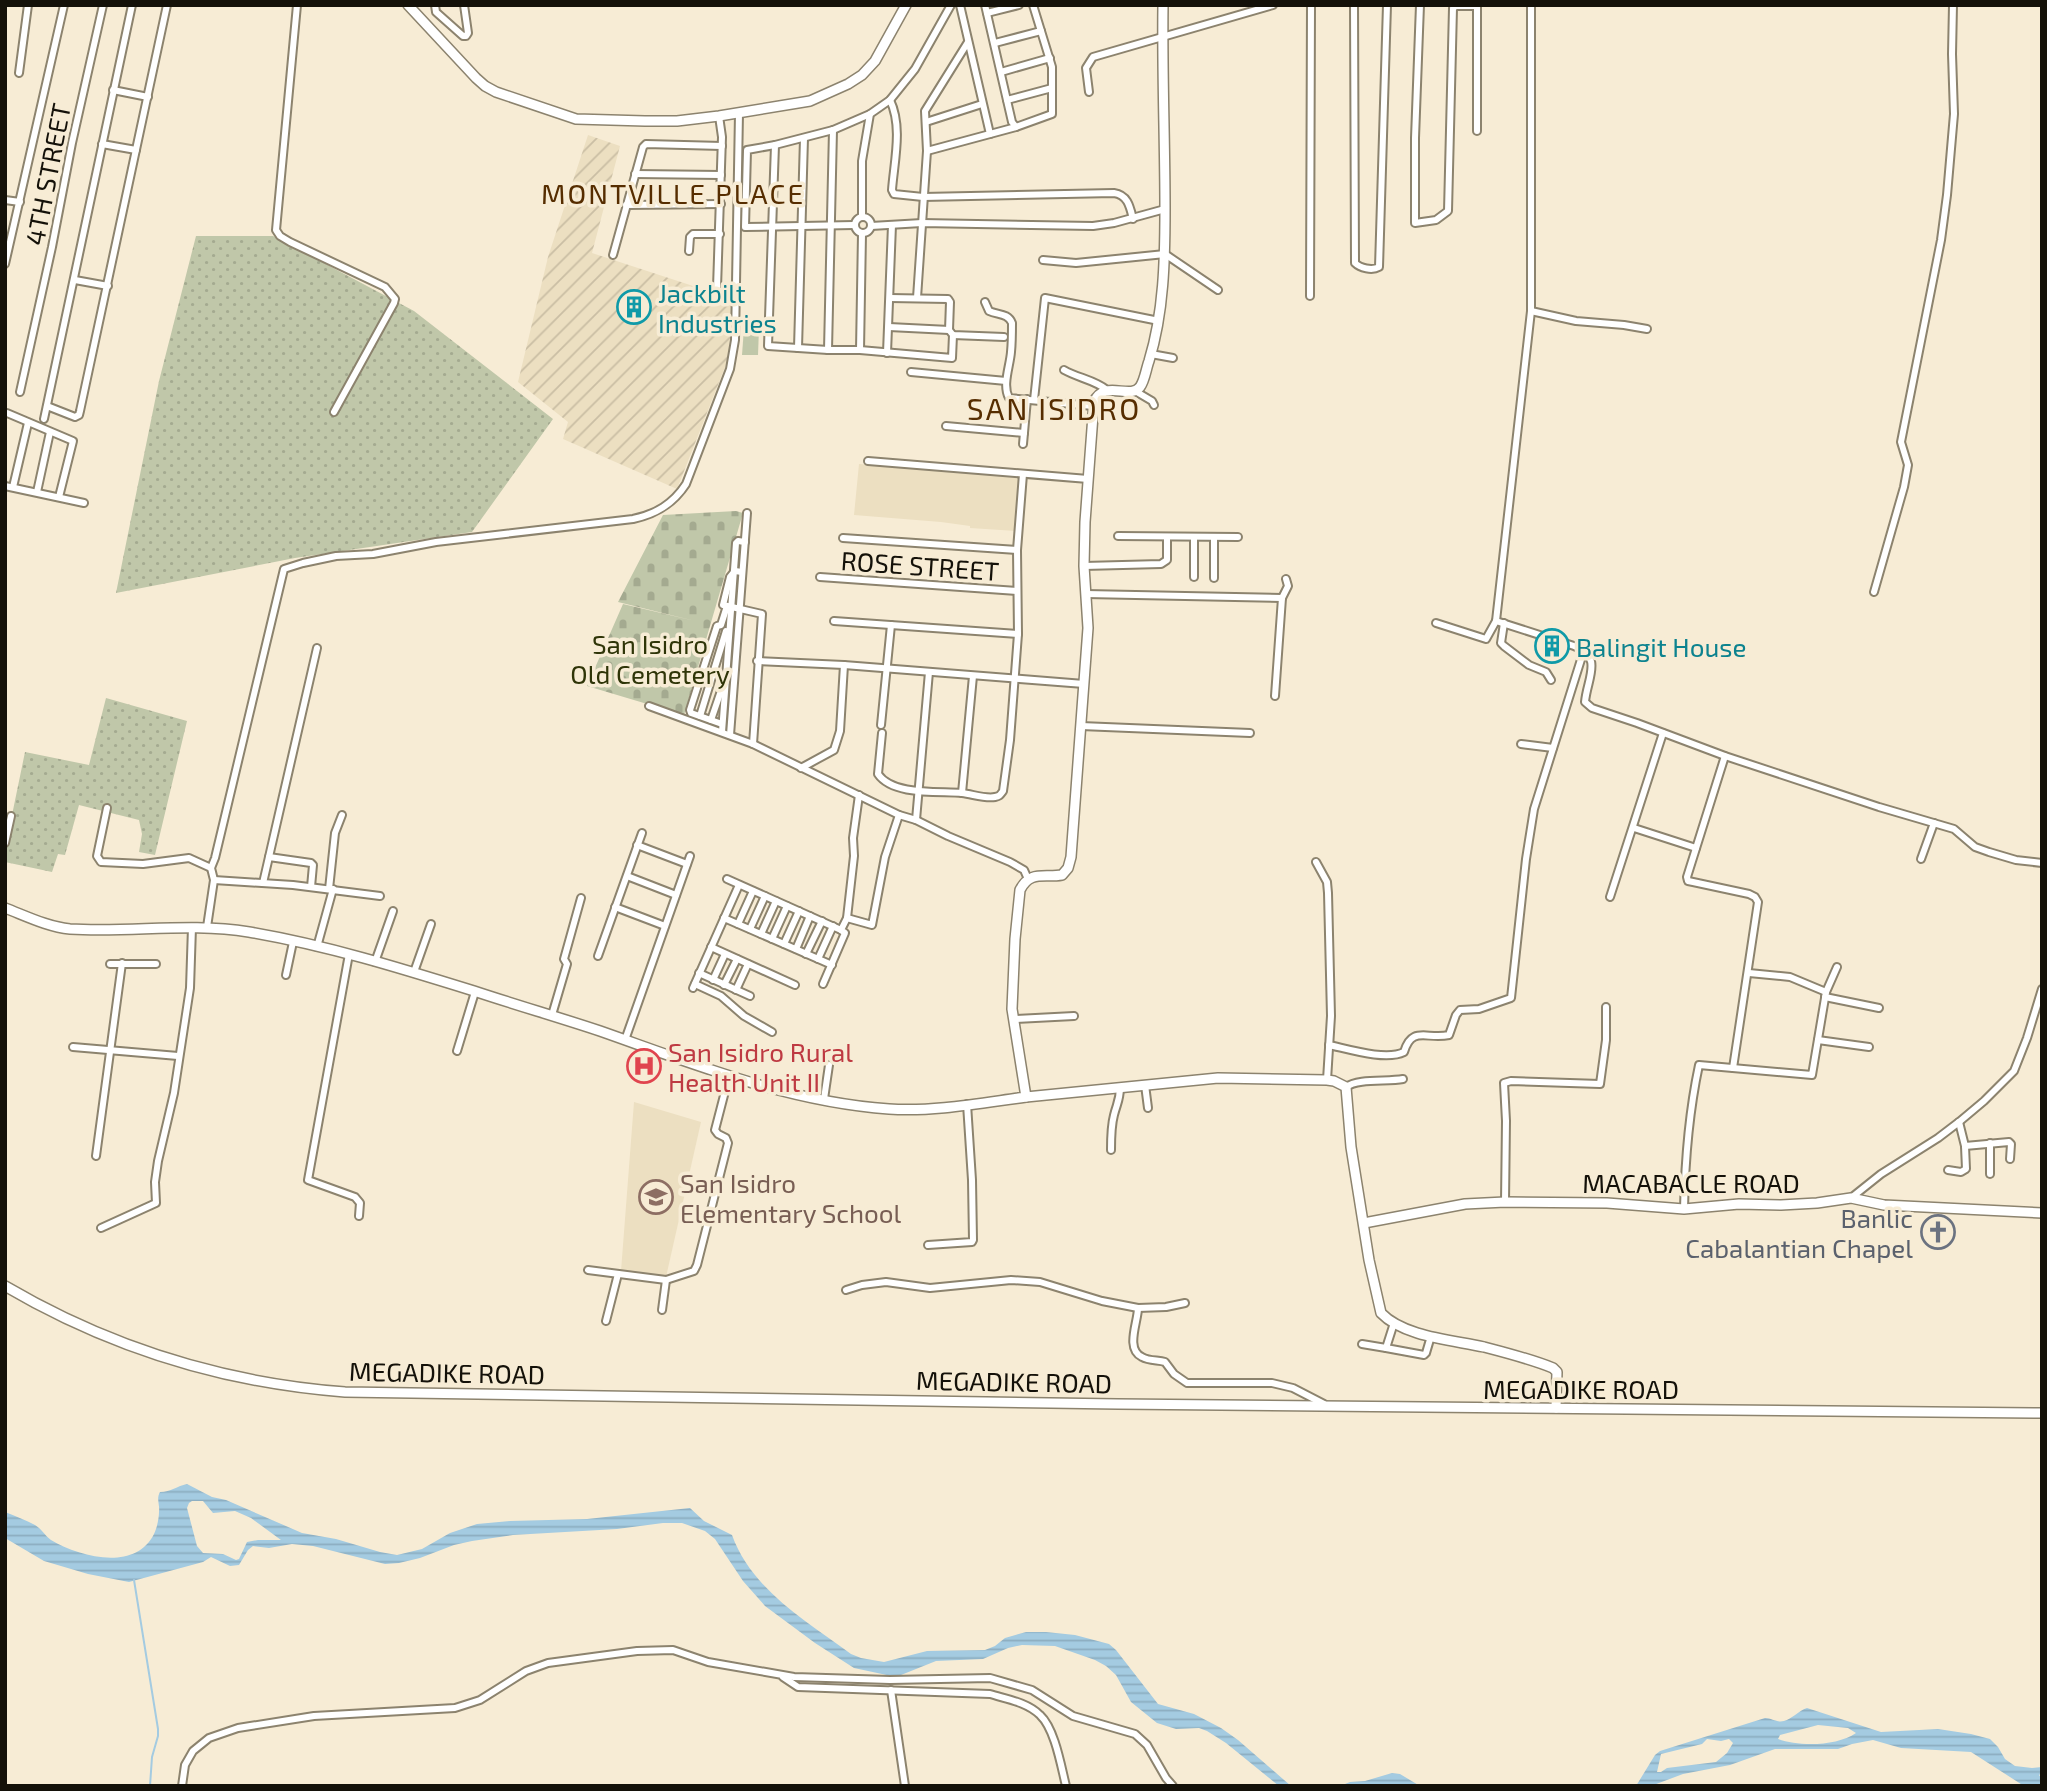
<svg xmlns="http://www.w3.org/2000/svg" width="2047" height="1791" font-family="'Exo 2',sans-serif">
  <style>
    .industrial { fill: url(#industrial-furrows) }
    .built { fill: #ecdfc1 }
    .grass { fill: url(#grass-dots) }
    .cemetery { fill: url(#cemetery-stones) }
    .garden { fill: #c0c7a9 }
    .water { fill: url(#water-rules); fill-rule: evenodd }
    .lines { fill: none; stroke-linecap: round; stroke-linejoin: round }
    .stream { stroke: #a4cbe1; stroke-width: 2 }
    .street-casing { stroke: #8c836e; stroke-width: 10 }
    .secondary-casing { stroke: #8c836e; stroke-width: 12 }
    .street { stroke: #fff; stroke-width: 6 }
    .secondary { stroke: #fff; stroke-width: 9 }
    .labels { text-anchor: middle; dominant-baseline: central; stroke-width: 7; stroke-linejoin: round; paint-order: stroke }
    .street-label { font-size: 26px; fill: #141109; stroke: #f7ecd5 }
    .culture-label { font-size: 26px; fill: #0d838f; stroke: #f7ecd5; text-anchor: start }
    .park-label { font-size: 26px; fill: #2f3508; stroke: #f7ecd5 }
    .health-label { font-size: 26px; fill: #be3a42; stroke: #f7ecd5; text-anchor: start }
    .education-label { font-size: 26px; fill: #785e54; stroke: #f7ecd5; text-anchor: start }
    .worship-label { font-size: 26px; fill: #5b616d; stroke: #f7ecd5; text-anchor: end }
    .neighbourhood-label { font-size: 28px; letter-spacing: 2px; fill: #562d00; stroke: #f7ecd5 }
    .quarter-label { font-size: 30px; letter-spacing: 2px; fill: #562d00; stroke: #f7ecd5 }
  </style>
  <defs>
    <pattern id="industrial-furrows" width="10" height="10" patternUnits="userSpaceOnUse" patternTransform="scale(1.75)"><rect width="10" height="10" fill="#ecdfc1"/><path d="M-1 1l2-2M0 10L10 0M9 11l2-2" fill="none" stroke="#cabea4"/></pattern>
    <pattern id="grass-dots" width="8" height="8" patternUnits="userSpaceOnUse" patternTransform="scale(1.75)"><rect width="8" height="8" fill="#c0c7a9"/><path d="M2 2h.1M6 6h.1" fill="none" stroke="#a4aa90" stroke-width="1.8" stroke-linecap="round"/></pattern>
    <pattern id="cemetery-stones" width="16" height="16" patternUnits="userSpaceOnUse" patternTransform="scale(1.75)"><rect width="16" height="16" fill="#c0c7a9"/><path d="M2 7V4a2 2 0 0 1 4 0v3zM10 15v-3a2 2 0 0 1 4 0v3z" fill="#a4aa90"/></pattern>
    <pattern id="water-rules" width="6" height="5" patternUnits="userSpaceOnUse" patternTransform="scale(1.75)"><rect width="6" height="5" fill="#a4cbe1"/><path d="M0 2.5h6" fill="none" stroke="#8cadc0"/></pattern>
  </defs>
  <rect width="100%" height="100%" fill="#f7ecd5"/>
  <!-- industrial -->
  <polygon class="industrial" points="588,135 620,146 592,253 733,299 729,357 677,489 563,439 568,422 518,382 548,257"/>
  <!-- built -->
  <g class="built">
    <polygon points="859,464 1021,477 1016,531 970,528 970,526 941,522 854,515"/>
    <polygon points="634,1102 701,1122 666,1277 621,1271"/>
  </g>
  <!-- grass -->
  <g class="grass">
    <polygon points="196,236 273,236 414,311 553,419 472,532 295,558 116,593 159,381"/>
    <polygon points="106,698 187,721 155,855 139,852 142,834 139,820 79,805 65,855 58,854 52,872 5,862 5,849 25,752 89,765"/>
  </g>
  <!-- cemetery -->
  <polygon class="cemetery" points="736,511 743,513 684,715 587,686 623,604 695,621 618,602 663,515"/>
  <!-- garden -->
  <g class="garden">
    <polygon points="744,328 759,328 758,355 742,355"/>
    <polygon points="939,559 967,561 966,576 937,574"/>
  </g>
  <!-- water -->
  <g class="water">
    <path d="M187,1484l25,13 14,3 76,33 34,6 44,13 17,3 25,-6 28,-16 27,-9 33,-3 77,-2 103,-11 14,13 28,14c20,55 74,86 119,119l10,4 23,4 43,-11 58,-1 10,-4 10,-8 21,-6h20l29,3 34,9 7,6 42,54 36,10 27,14 17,12 53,46h-12l-53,-43 -19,-12 -8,-3 -23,1 -19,-6 -26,-21 -15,-27 -10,-9 -11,-6 -40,-14 -33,-1 -14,3 -25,11 -47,2 -40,16 -42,-9 -39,-25 -50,-37 -22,-25 -28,-42 -10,-8 -23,-8h-19l-46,6 -104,6 -41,6 -18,4 -34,13 -21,5 -14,1 -72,-18 -21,-2 -23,4 -16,-2 -5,4 -9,15 -9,1 -19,-9 -8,5 -74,20 -41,-8 -44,-13 -39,-23v-26c10,4 21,8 30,13 7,4 10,11 16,15 29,17 84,32 103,-6 3,-6 5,-16 5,-22 1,-8 -3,-13 1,-20 11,0 17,-6 27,-8zM192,1501h11l10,12 22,-2 16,7 30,22h-23l-11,2 -8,17 -3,1 -13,-6 -20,-1 -6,-7 -10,-38 2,-5z"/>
    <path d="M1807,1708l74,24 57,-3 33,5 19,5 8,8 7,12 10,7 17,2 10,-1v6l-3,2 3,4v7h-18l-53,-34 -70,-4 -28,-8 -21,4 -14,5h-63l-45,16 -47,9 -32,12h-15l19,-31 5,-4 105,-33c7,0 12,5 19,3 8,-2 14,-10 23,-13zM1818,1725l30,3 8,5c-19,13 -56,14 -78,6l2,-4zM1707,1739l14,2 8,-2 4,4 -6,10 -11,9 -49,6 -6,4h-4l4,-18 41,-10z"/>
    <polygon points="1392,1773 1400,1774 1420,1786 1340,1786 1350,1782 1365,1781"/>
  </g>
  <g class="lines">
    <!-- stream -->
    <polyline class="stream" points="134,1580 158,1729 158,1736 152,1757 150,1786"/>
    <!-- street casing -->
    <g class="street-casing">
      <g id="street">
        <polyline points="297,5 276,230 280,236 290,242 385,287 395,299 394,303 334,412"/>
        <polyline points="435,5 436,12 463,36 466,36 468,33 464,5"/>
        <polyline points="960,5 990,134"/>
        <polyline points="985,5 1012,122 1016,127"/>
        <path d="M1354,5l1,258c5,5 17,8 24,4l8,-262"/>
        <polyline points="1420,5 1415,138 1415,223 1436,220 1448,211 1453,8 1456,6 1477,6 1477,131"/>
        <path d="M1531,5v306l-35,310 78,25c30,11 13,32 11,56l7,6 45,15 88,33 154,51 75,22 21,18 14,5 27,8 26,3"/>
        <polyline points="987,13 1019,5"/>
        <polyline points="995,43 1041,31"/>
        <polyline points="1001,72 1050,58"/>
        <polyline points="19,73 28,5"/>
        <polyline points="113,90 148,97"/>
        <polyline points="1089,92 1086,68 1093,57 1273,5"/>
        <path d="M890,100c13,27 4,62 2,90l2,4 29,3 191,-4c14,2 16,14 19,26"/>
        <polyline points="1007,100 1052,88"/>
        <polyline points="870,114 833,130 775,145 768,346 828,350 860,350 952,358 953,335"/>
        <polyline points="926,122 982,104"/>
        <polyline points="102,144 136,150"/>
        <polyline points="775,145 747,150 745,227 854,225"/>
        <polyline points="927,151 1016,127 1052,114 1052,67 1033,5"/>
        <polyline points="635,174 721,175"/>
        <polyline points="5,200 20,202"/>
        <polyline points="626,205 721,204"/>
        <circle cx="863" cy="225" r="8"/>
        <polyline points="862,217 862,161 870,114 890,100 915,69 951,5"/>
        <polyline points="871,226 922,223 1093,226 1114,223 1165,209"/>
        <polyline points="689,251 690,237 693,234 720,234"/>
        <polyline points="613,255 643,147 646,144 722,146"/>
        <polyline points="1043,260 1076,263 1165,254 1218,290"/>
        <polyline points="5,264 64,5"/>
        <polyline points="75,280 108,286"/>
        <polyline points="717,288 722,137 719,116"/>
        <polyline points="1310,296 1311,5"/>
        <polyline points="890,298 948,299 950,302 949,330"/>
        <polyline points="917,298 927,151 925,111 968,42"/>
        <path d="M985,302l4,9c9,4 19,2 23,12 0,9 0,19 -1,29 -1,14 -9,33 -2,46l84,8"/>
        <polyline points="1531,311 1576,321 1624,325 1647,329"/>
        <polyline points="889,327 949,330 953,335 1004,337"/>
        <polyline points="798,348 804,138"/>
        <polyline points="828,350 833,130"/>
        <polyline points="860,350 862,234"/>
        <polyline points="887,353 892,225"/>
        <polyline points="1151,354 1173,358"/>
        <path d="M1064,370c14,8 31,10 43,20"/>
        <polyline points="911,372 1006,381"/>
        <polyline points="1135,391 1152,401 1154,405"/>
        <polyline points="20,392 52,247 72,143 103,5"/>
        <polyline points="1034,400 1045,298 1159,321"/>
        <polyline points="47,406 75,417 79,415 80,411 167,5"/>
        <polyline points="7,413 73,441 59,497"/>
        <polyline points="44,419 132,5"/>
        <polyline points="946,426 1024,433"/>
        <polyline points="1023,444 1027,399"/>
        <polyline points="868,461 1088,479"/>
        <polyline points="5,486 84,503"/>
        <polyline points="13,487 28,423"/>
        <polyline points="37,492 50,432"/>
        <polyline points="1118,536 1238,537"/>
        <polyline points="1194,537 1194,577"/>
        <polyline points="1214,537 1214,578"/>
        <polyline points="843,538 1017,550"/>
        <polyline points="1084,566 1161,564 1167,560 1167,537"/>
        <polyline points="742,572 735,571 730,577 723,605 762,614 753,744"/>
        <polyline points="820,577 1017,591"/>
        <polyline points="1874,592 1904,487 1908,465 1901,442 1941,240 1947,195 1954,114 1952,54 1953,5"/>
        <polyline points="1086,594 1282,598"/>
        <polyline points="834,621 1018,634"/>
        <polyline points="1436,623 1486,639 1496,621"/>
        <polyline points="1504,623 1501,643 1504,646 1529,665 1546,672 1551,680"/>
        <polyline points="757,661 844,665 1084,684"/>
        <polyline points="1275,696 1282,598 1288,586 1286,579"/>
        <polyline points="649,706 753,744 899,815 916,820 948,836 1010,862 1024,870 1028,879"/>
        <polyline points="700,716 726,631"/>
        <polyline points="711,720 724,682"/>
        <polyline points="722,724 691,713 690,710 717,626 721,625 727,606"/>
        <polyline points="881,725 891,625"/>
        <polyline points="1081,726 1250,733"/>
        <polyline points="722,732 736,543 738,541 745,542"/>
        <path d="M882,733l-4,41c15,22 61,17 84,19 10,1 23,6 33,4 5,-1 5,-2 8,-6l7,-51 8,-106 -1,-84 6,-76"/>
        <polyline points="730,735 747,513"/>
        <polyline points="1521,744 1553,748"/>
        <polyline points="1725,756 1687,877 1688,881 1693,882 1749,894 1755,897 1758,902 1733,1068"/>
        <polyline points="801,768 834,750 840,731 844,665"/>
        <polyline points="962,793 973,676"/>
        <polyline points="107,808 97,856 101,862 143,864 189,858 211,868"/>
        <polyline points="916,820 929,672"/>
        <polyline points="1634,828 1696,848"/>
        <polyline points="5,843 11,816"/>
        <polyline points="637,845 687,864"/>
        <polyline points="269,857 311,863 313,865 311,887"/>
        <polyline points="1921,859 1934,823"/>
        <polyline points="1316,862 1327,882 1328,893 1331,1016 1327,1080"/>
        <polyline points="627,876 676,895"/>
        <polyline points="727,879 841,930"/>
        <polyline points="214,880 293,885 380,896"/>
        <polyline points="263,883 317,648"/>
        <polyline points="329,889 335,833 342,815"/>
        <polyline points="1610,897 1663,733"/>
        <polyline points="615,907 665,926"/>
        <polyline points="724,918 832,965"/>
        <polyline points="847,918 872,925 885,857 899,815"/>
        <polyline points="738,924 753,891"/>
        <path d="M207,927l7,-47 -3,-12 4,-10 69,-289 19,-6 33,-7 37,-2 63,-12 197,-23c23,-5 40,-15 53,-35l44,-115 5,-29 4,-227"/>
        <polyline points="750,929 765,896"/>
        <polyline points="761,934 776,901"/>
        <polyline points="772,939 787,906"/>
        <polyline points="784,944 799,911"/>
        <polyline points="317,947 333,889"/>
        <polyline points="711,947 795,985"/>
        <polyline points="796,949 810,916"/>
        <polyline points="349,954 308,1180 355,1197 360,1203 359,1216"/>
        <polyline points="806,954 822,921"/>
        <polyline points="598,956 642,833"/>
        <polyline points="818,959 833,926"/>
        <polyline points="375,962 393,911"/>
        <polyline points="110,964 156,964"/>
        <polyline points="414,972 431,924"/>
        <polyline points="699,973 750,996"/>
        <polyline points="1749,973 1790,977 1826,992"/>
        <polyline points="286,975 293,942"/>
        <polyline points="713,980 725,954"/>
        <polyline points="695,984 721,996 744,1016 772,1032"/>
        <polyline points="823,984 845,933 841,930 847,918 854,856 853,838 859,795"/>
        <polyline points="724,985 737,959"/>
        <polyline points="693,988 739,885"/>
        <polyline points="736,990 748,964"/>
        <polyline points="1825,997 1879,1008"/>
        <polyline points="552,1015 567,964 564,959 581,898"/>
        <polyline points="1014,1019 1074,1016"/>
        <polyline points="625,1040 690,856"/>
        <polyline points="1818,1040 1869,1047"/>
        <path d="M1329,1045c19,4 57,16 75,7 8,-27 23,-12 45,-17l7,-20 4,-5 19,-1 32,-11 15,-139 8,-50 50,-159"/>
        <polyline points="73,1047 178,1056"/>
        <polyline points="457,1051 475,992"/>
        <polyline points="1145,1085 1148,1108"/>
        <path d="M1346,1087c12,-9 41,-5 57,-8"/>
        <polyline points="824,1099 829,1065"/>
        <polyline points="1965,1146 2009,1142 2011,1144 2010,1159"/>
        <path d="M1111,1150c0,-12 0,-24 3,-35 3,-12 6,-15 6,-28"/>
        <polyline points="96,1156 122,963"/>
        <polyline points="1948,1170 1961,1172 1966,1169 1965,1146 1959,1122"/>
        <polyline points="1990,1174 1990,1143"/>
        <polyline points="1851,1198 1881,1174 1938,1138 1959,1122 1984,1101 2014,1071 2027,1038 2042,989"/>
        <polyline points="1505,1202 1506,1121 1504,1083 1511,1081 1600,1084 1606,1040 1606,1007"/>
        <path d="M1684,1209c1,-49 5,-97 15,-144l113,10 14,-83 11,-25"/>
        <polyline points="101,1228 156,1203 155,1182 158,1161 174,1093 190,988 192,927"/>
        <polyline points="928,1245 972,1242 973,1240 972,1180 967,1104"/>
        <polyline points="588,1270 666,1280 694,1271 697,1265 728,1143 726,1138 718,1134 715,1130 729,1076"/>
        <polyline points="846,1290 862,1285 886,1282 930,1288 1011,1280 1040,1282 1102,1301 1138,1308 1166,1307 1185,1303"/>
        <path d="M1138,1308c0,14 -13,41 4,49 7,4 16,3 23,5l9,12 13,9h85l21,5 31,16"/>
        <polyline points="662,1310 666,1280"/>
        <polyline points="606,1321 618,1274"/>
        <polyline points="1394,1323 1386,1348 1424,1355 1426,1353 1431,1336"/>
        <polyline points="1362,1344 1386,1348"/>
        <path d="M783,1677l15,10 192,7c16,5 37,8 50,21 15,14 21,51 26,71"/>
        <polyline points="891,1690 905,1786"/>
        <polyline points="182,1786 185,1765 193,1751 209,1738 238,1728 314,1716 455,1708 480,1700 526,1671 548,1663 637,1651 673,1650 708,1662 794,1677 890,1680 990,1678 1032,1690 1073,1716 1135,1734 1147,1745 1166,1778 1173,1786"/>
      </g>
    </g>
    <!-- secondary casing -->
    <g class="secondary-casing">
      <g id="secondary">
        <polyline points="408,5 476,78 485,86 496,92 576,119 645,121 677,121 719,116 810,101 848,84 862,75 875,61 906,5"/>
        <path d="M5,908c21,8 43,19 65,21 60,4 120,-7 179,3 77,13 151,36 225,59 42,14 84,26 126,40 94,33 188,71 289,78 45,3 92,-6 137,-12l-14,-88 3,-70 5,-49c10,-20 24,-12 42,-15l6,-7 3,-11 17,-229 -4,-62 1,-44 9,-120c10,-23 36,-2 46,-15 5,-7 6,-18 9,-26 15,-49 16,-102 16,-153 0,-68 -3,-135 -2,-203"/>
        <path d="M1026,1097l192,-19 109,2 7,1 12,6 5,60 18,113 12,53c23,24 72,27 103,34 23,6 47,12 69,21l4,4 -1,36"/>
        <polyline points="1364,1223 1465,1204 1505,1202 1607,1203 1684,1209 1739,1204 1781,1205 1817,1203 1851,1198 1884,1205 2042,1213"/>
        <path d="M5,1286c104,61 220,97 340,106l773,12 924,9"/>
      </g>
    </g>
    <!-- street -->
    <use href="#street" class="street"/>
    <!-- secondary -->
    <use href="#secondary" class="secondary"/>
  </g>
  <!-- icons -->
  <defs>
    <g id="building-ring" transform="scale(1.75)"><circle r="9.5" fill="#f7ecd5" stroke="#0f9aa8" stroke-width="1.5"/><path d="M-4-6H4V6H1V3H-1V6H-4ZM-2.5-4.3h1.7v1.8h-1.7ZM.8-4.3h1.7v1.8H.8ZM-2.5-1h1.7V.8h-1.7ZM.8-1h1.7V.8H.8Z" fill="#0f9aa8"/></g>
    <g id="hospital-ring" transform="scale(1.75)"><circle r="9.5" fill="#f7ecd5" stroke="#e0444e" stroke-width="1.5"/><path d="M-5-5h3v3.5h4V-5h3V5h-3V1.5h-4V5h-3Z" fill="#e0444e"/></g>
    <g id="school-ring" transform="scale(1.75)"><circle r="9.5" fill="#f7ecd5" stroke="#8d6e63" stroke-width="1.5"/><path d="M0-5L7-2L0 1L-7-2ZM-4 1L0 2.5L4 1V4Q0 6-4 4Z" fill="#8d6e63"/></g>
    <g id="church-ring" transform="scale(1.75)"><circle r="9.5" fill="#f7ecd5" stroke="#6b7280" stroke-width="1.5"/><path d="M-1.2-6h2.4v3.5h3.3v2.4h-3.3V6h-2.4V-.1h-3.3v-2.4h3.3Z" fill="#6b7280"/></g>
  </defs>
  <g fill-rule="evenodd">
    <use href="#building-ring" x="634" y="307"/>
    <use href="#building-ring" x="1552" y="646"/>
    <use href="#hospital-ring" x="644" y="1066"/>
    <use href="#school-ring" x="656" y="1197"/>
    <use href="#church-ring" x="1938" y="1232"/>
  </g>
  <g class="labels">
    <!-- street labels -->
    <g class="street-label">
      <text transform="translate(47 174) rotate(-79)">4TH STREET</text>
      <text transform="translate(920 565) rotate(4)">ROSE STREET</text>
      <text x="1691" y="1182">MACABACLE ROAD</text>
      <text transform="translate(447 1372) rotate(1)">MEGADIKE ROAD</text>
      <text transform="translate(1014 1381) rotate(1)">MEGADIKE ROAD</text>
      <text x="1581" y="1388">MEGADIKE ROAD</text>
    </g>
    <!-- culture labels -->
    <g class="culture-label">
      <text x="658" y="292">Jackbilt<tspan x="658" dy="30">Industries</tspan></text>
      <text x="1576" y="646">Balingit House</text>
    </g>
    <!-- park labels -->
    <g class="park-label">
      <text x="650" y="643">San Isidro<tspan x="650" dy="30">Old Cemetery</tspan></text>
    </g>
    <!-- health labels -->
    <g class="health-label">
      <text x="668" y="1051">San Isidro Rural<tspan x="668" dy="30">Health Unit II</tspan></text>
    </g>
    <!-- education labels -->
    <g class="education-label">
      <text x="680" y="1182">San Isidro<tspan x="680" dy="30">Elementary School</tspan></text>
    </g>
    <!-- worship labels -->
    <g class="worship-label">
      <text x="1913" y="1217">Banlic<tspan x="1913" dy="30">Cabalantian Chapel</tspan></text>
    </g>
    <!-- neighbourhood labels -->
    <g class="neighbourhood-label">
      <text x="673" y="193">MONTVILLE PLACE</text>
    </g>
    <!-- quarter labels -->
    <g class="quarter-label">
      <text x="1054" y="408">SAN ISIDRO</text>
    </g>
  </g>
  <!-- border -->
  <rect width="2047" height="1791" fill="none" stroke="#141109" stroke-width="14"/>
</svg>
